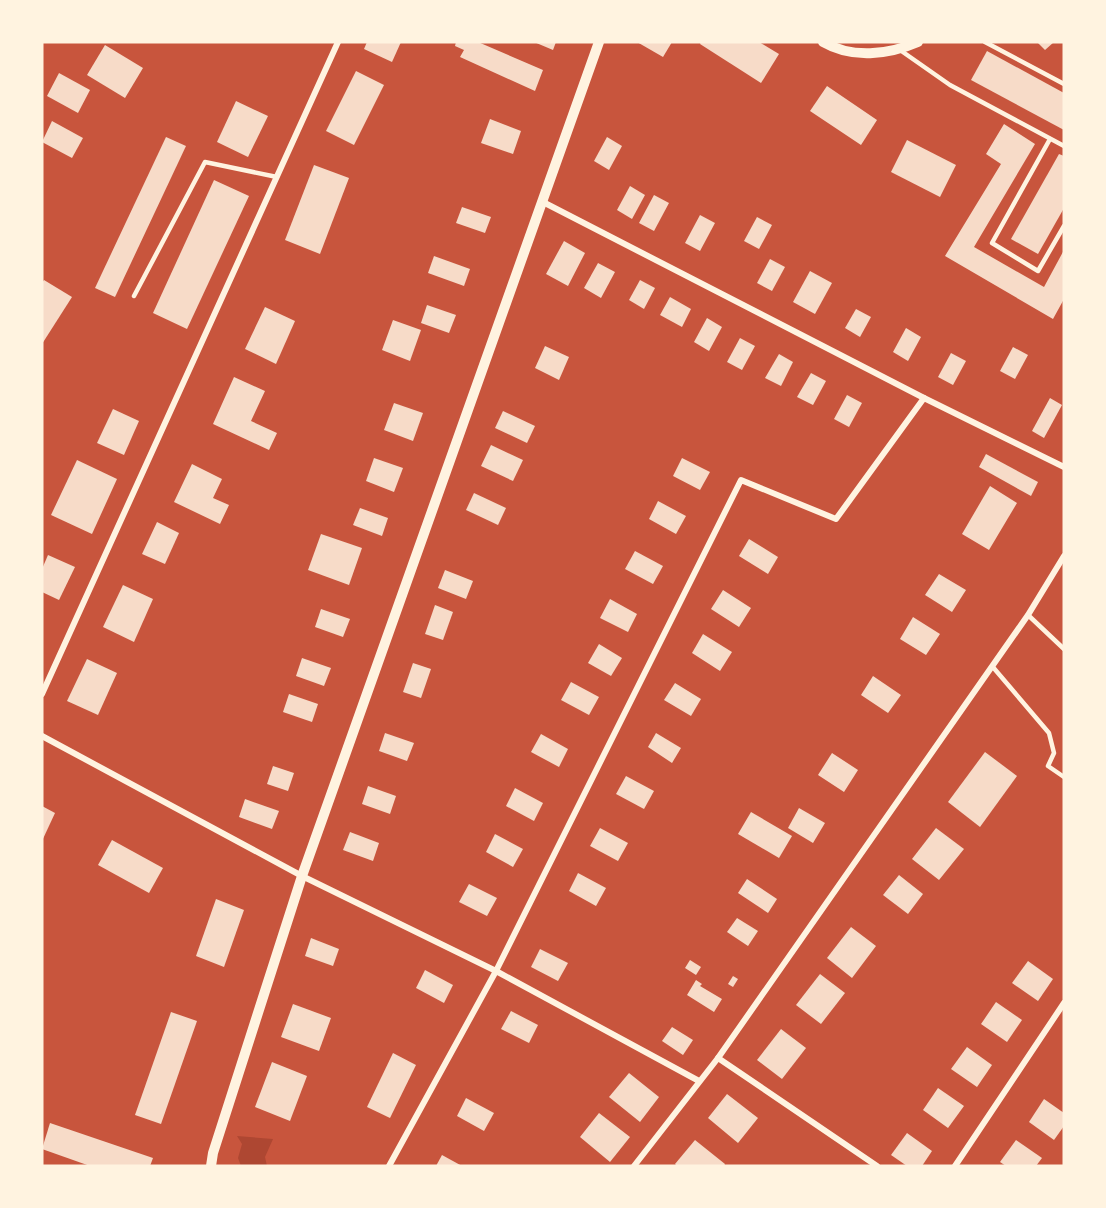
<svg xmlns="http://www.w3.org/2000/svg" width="1106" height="1208" font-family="Lato,sans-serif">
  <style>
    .green { fill: #ae4732 }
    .building { fill: #f7dbc8 }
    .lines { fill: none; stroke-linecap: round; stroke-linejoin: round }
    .service { stroke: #fff3e0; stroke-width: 4.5 }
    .minor { stroke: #fff3e0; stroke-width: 6 }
    .tertiary { stroke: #fff3e0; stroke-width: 10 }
  </style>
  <rect width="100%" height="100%" fill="#c8553d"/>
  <!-- green -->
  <polygon class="green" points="237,1136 273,1139 265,1157 267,1166 241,1166 238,1158 242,1144"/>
  <!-- building -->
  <g class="building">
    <polygon points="367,42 401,42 392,62 364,49"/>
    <polygon points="456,42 478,42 543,70 535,91 460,57 464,50 455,46"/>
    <polygon points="534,42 556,42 553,50"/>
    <polygon points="637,42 672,42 663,57"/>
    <polygon points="701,42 759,42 779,54 761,83 700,44"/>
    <polygon points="1037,42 1054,42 1045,50"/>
    <polygon points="105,45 143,68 125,98 87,75"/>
    <polygon points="987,51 1064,93 1064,130 971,80"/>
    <polygon points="356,71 384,85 354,145 326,131"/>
    <polygon points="59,73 90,90 78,113 47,96"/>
    <polygon points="827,86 877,120 861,145 810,111"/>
    <polygon points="236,101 268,116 248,157 217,142"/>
    <polygon points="490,119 521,131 513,154 481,143"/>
    <polygon points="52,121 83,138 72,158 42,142"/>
    <polygon points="1004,124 1035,144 974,247 1044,287 1064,250 1064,299 1053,319 945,256 1001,164 986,154"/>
    <polygon points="166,137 186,146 115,297 95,288"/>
    <polygon points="607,137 622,146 609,170 594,161"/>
    <polygon points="907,140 956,165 940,197 891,172"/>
    <polygon points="1059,154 1064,156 1064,208 1038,254 1011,239"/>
    <polygon points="314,165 349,178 320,254 285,240"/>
    <polygon points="214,180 249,196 187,329 153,313"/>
    <polygon points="630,186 645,195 632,219 617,210"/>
    <polygon points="654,195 669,203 654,231 639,223"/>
    <polygon points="462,207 491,217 485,233 456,223"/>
    <polygon points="700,215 715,223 700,251 685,243"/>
    <polygon points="757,217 772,225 759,249 744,241"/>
    <polygon points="564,241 585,253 568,286 546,274"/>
    <polygon points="434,256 470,269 464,286 428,273"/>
    <polygon points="770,259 785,267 772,291 757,283"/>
    <polygon points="598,263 615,272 601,298 584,288"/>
    <polygon points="810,271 832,283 815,314 793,302"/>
    <polygon points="44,280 72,297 42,344 42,283"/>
    <polygon points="640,280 655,288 644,309 629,300"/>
    <polygon points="670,297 691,309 682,327 660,315"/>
    <polygon points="427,305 456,315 449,333 421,323"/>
    <polygon points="265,307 295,321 276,364 245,349"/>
    <polygon points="856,309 871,317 860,337 845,328"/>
    <polygon points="707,318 722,327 709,351 694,342"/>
    <polygon points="393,320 421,330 410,361 382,350"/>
    <polygon points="906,328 921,337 908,361 893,352"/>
    <polygon points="740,338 755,346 742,370 727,362"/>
    <polygon points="545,346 569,357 559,380 535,368"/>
    <polygon points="1013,347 1028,355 1015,379 1000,371"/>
    <polygon points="951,353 966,361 953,385 938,377"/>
    <polygon points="779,354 793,362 781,386 765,378"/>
    <polygon points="811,373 826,381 813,405 797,397"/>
    <polygon points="234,377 265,391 251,421 277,433 269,450 213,424"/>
    <polygon points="847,395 862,403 849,427 834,419"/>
    <polygon points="1050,398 1062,405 1044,438 1032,431"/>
    <polygon points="394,403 423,413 413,441 384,430"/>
    <polygon points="113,409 139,421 124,455 97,443"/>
    <polygon points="503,411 535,426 527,443 495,428"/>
    <polygon points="491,445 523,460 513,481 481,466"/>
    <polygon points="986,454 1038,482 1031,496 979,467"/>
    <polygon points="374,458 403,468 394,492 366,481"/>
    <polygon points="682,458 710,472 700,490 673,476"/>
    <polygon points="77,460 117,479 92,534 51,515"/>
    <polygon points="192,464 222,479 213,498 229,505 220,524 174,502"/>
    <polygon points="990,486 1017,503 989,550 962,534"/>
    <polygon points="474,493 506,508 498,525 466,510"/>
    <polygon points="658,501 686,516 676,534 649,519"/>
    <polygon points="360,508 388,518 382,536 353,525"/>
    <polygon points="157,522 179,533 165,564 142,554"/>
    <polygon points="321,534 362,548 349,585 308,570"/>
    <polygon points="749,539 778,557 768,574 739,556"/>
    <polygon points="635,551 663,566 653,584 625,569"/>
    <polygon points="48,555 75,567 59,600 42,592 42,569"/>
    <polygon points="445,570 473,581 466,599 438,588"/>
    <polygon points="939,574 966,590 952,612 925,595"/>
    <polygon points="123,585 153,599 134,642 103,627"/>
    <polygon points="723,590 751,608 739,627 711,609"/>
    <polygon points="610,599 637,614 628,632 600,618"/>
    <polygon points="435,605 453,612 443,640 425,634"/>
    <polygon points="321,609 350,619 343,637 315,627"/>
    <polygon points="913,617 940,634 926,655 900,639"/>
    <polygon points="703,634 732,652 720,671 692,653"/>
    <polygon points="599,644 622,658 611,676 588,663"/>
    <polygon points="302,658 331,668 324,686 296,676"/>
    <polygon points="87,659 117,673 98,715 67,701"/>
    <polygon points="413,663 431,669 421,698 403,692"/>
    <polygon points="873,676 901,695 888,713 861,695"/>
    <polygon points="571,682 599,697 589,715 561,700"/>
    <polygon points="675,683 701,699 691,716 664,700"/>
    <polygon points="289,694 318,704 312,722 283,712"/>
    <polygon points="385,733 414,743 407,761 379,751"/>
    <polygon points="656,733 681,748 672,763 648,747"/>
    <polygon points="541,734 568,749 559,767 531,752"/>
    <polygon points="985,752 1017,776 980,827 948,802"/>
    <polygon points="832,753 858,770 844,792 818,775"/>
    <polygon points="273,766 294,773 288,791 267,784"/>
    <polygon points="626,776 654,791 644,809 616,794"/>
    <polygon points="368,786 396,796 390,814 362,804"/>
    <polygon points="515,788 543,803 534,821 506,806"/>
    <polygon points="245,799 279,811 272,829 239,817"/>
    <polygon points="42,806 55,813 42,841"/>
    <polygon points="799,808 825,823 813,843 788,828"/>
    <polygon points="751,812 792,836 779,858 738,834"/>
    <polygon points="600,828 628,843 618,861 590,846"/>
    <polygon points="936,828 964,849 939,880 912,859"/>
    <polygon points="350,832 379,843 373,861 343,850"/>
    <polygon points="495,834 523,849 513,867 486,852"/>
    <polygon points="112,840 163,868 149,893 98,865"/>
    <polygon points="578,873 606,888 596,906 569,891"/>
    <polygon points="899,875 923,894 908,914 883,895"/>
    <polygon points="747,879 777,899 768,913 738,893"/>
    <polygon points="469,884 497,898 487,916 459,902"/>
    <polygon points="216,899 244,910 224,967 196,956"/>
    <polygon points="737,918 758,931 748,946 727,932"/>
    <polygon points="851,927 876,946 852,978 827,958"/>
    <polygon points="311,938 339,949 333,966 305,956"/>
    <polygon points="540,949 568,963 558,981 531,967"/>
    <polygon points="690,960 701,967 696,975 685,968"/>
    <polygon points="1028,961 1053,979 1038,1001 1012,983"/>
    <polygon points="425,970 453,985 444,1003 416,988"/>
    <polygon points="820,974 845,993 821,1024 796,1005"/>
    <polygon points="733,976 738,979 733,987 728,984"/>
    <polygon points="696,980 702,984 700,986 722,999 714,1012 687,995"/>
    <polygon points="996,1002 1022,1020 1007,1042 981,1024"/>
    <polygon points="293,1004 331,1018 319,1051 281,1037"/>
    <polygon points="511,1011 538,1025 529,1043 501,1029"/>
    <polygon points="171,1012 197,1021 161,1124 135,1115"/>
    <polygon points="672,1027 693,1040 683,1055 662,1041"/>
    <polygon points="781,1029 806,1048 782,1079 757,1060"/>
    <polygon points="967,1047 992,1065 977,1087 951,1069"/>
    <polygon points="393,1053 416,1065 390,1118 367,1107"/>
    <polygon points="272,1062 307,1076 290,1121 255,1107"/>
    <polygon points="629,1073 659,1097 640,1122 609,1097"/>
    <polygon points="938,1088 964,1106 948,1128 923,1110"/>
    <polygon points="727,1094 758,1118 738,1143 708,1118"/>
    <polygon points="466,1098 494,1113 484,1131 457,1116"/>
    <polygon points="1044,1099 1064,1113 1064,1126 1054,1140 1029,1122"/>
    <polygon points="599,1113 630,1137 610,1162 580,1137"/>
    <polygon points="50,1123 153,1158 150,1166 90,1166 42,1149"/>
    <polygon points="907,1133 932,1151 922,1166 907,1166 891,1155"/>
    <polygon points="695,1140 725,1164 724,1166 677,1166 675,1164"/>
    <polygon points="1016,1140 1042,1158 1036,1166 1006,1166 1000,1162"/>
    <polygon points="442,1155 462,1166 436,1166"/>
  </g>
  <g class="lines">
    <!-- service -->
    <g class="service">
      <polyline points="985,42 1064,84"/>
      <polyline points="900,50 950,85 1064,146"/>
      <polyline points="1050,139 992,243 1038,271 1064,226"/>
      <polyline points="134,296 205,162 277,177"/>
      <polyline points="1028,615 1064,649"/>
      <polyline points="992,666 1049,733 1054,753 1048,766 1064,777"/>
    </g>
    <!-- minor -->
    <g class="minor">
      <polyline points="541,201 924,398 1064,467"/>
      <polyline points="42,694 338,42"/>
      <polyline points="42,736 302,876 496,971 699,1081"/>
      <polyline points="718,1058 877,1166"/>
      <polyline points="389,1166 496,971 741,480 836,519 924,398"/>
      <polyline points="634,1166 718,1058 1028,615 1064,556"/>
      <polyline points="955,1166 1064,1003"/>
    </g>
    <!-- tertiary -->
    <g class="tertiary">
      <path d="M823,42c29,17 65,13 95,0"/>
      <polyline points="211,1166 213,1153 302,876 599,42"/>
    </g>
  </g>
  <!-- border -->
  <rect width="1106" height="1208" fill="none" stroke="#fff3e0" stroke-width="87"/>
</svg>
